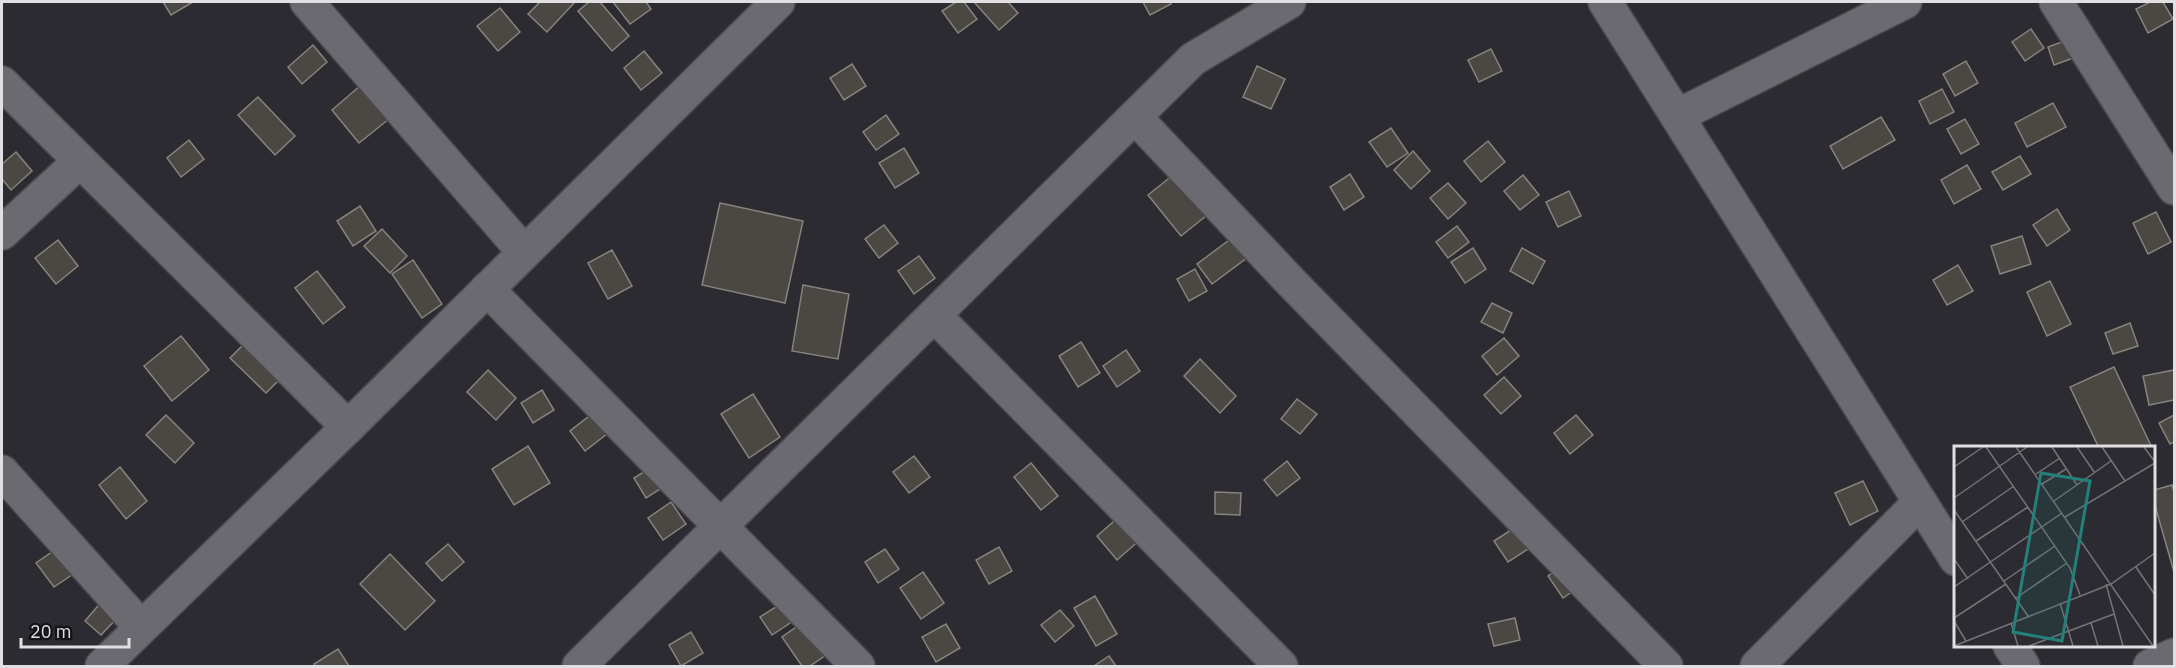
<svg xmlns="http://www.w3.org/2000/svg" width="2176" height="668" font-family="'IBM Plex Sans',sans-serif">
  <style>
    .building { fill: #4b4743; stroke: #87837d; stroke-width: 1.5 }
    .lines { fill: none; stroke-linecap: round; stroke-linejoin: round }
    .street-casing { stroke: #49494e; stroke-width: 36 }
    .street { stroke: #6a6a70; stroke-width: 33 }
    .inset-road { fill: none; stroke: #737378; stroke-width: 1.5 }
    .view { fill: #24817a; fill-opacity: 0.15; stroke: #24817a; stroke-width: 3 }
    .inset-edge { fill: none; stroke: #e0e0e3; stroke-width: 3 }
  </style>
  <rect width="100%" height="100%" fill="#2b2b31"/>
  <!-- building -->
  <g class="building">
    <polygon points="163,2 193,2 171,15"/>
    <polygon points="540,2 575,2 547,32 528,14"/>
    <polygon points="589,2 600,2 629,36 612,51 578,11"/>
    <polygon points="613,2 646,2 651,9 630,24"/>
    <polygon points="956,2 964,2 977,19 958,33 942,11"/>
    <polygon points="974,2 1008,2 1018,13 999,30"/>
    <polygon points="1143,2 1170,2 1171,4 1150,15"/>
    <polygon points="2150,2 2163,2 2173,19 2148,33 2136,9"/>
    <polygon points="500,8 520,32 498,51 477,26"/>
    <polygon points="2031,29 2044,48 2025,61 2012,42"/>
    <polygon points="2070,39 2076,57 2054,65 2048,47"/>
    <polygon points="313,45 327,62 302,84 288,67"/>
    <polygon points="1491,49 1502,71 1479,82 1468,60"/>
    <polygon points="644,51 662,73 641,90 624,68"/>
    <polygon points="1966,61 1978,83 1955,96 1943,74"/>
    <polygon points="852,64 866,86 844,100 830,78"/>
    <polygon points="1257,66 1285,79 1271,109 1243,97"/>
    <polygon points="361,85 389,119 359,143 332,110"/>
    <polygon points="1942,89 1954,112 1930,124 1919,101"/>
    <polygon points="258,97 295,136 275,155 238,115"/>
    <polygon points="2053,103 2066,127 2027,147 2015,123"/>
    <polygon points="886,115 899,134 876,150 863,132"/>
    <polygon points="1881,117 1895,140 1843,169 1830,146"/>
    <polygon points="1965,119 1979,144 1961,154 1947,129"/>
    <polygon points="1391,128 1408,153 1387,167 1369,142"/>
    <polygon points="189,140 204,159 181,177 167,158"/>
    <polygon points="1488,141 1505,162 1481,182 1464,161"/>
    <polygon points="904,148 919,173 895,188 879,163"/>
    <polygon points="1413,151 1430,171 1411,189 1394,170"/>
    <polygon points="16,152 32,171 11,190 2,179 2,164"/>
    <polygon points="2020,156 2031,174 2003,190 1992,172"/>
    <polygon points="1967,165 1981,189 1954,204 1941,180"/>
    <polygon points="1183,167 1216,208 1181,236 1148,195"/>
    <polygon points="1350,174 1364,197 1344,210 1330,187"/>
    <polygon points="1523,175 1539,195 1520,210 1504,191"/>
    <polygon points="1448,183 1466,203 1448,219 1430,198"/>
    <polygon points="1569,191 1581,216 1558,227 1546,202"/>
    <polygon points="720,203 803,221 785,303 702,285"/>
    <polygon points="360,206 376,231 353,246 337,221"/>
    <polygon points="2057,209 2070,230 2047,246 2033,225"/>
    <polygon points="2156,212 2171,242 2148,254 2133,223"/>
    <polygon points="884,225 898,243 879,258 865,239"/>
    <polygon points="1248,226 1263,246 1212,284 1197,264"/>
    <polygon points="1457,226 1469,242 1448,258 1436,242"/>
    <polygon points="382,229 407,256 390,273 364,246"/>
    <polygon points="2022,236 2031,264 2000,274 1991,246"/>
    <polygon points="58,240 78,266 56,284 35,258"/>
    <polygon points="1473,248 1486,269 1465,283 1451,262"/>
    <polygon points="1522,248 1545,261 1533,284 1510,271"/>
    <polygon points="612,250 632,286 608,299 588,263"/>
    <polygon points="919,256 935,278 914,294 898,271"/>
    <polygon points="413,260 442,304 422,318 392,274"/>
    <polygon points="1958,265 1973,291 1947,305 1933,280"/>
    <polygon points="1195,269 1207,291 1189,301 1177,279"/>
    <polygon points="317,271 345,307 323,324 295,288"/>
    <polygon points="2050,281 2071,324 2047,336 2027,292"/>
    <polygon points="803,285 849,294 838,359 792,351"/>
    <polygon points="1492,303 1512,313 1503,333 1481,322"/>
    <polygon points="2130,323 2138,346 2113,354 2105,333"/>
    <polygon points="181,336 209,370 172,401 144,366"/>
    <polygon points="250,338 286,373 266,393 230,358"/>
    <polygon points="1504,338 1519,356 1497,375 1482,356"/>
    <polygon points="1081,342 1100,373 1078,387 1059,356"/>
    <polygon points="1126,350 1140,371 1117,387 1103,366"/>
    <polygon points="1200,359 1236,396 1220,413 1184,376"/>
    <polygon points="2114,367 2152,448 2099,448 2070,387"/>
    <polygon points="488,370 516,398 496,420 467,392"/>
    <polygon points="2174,370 2174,400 2149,405 2143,376"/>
    <polygon points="1504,377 1521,396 1501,414 1484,395"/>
    <polygon points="542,390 554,410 533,423 521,403"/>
    <polygon points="753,394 780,437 749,458 721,414"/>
    <polygon points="1297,399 1317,414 1300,434 1281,419"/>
    <polygon points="593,413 608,433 585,451 570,431"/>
    <polygon points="166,415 194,443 175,463 146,435"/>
    <polygon points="1576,415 1593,435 1570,454 1554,433"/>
    <polygon points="2174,415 2174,442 2170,444 2159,423"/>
    <polygon points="528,446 550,483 514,505 492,469"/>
    <polygon points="914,456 930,477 909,493 893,472"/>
    <polygon points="1287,461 1300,478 1277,496 1264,480"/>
    <polygon points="1031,463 1058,496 1041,510 1014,477"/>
    <polygon points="653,466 665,486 646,498 634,478"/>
    <polygon points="120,467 147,501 126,519 99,485"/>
    <polygon points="1863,481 1878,511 1850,525 1835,493"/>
    <polygon points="2172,485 2174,492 2174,572 2154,502 2154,490"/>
    <polygon points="1215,492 1241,493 1240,515 1215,514"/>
    <polygon points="671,502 686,524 663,540 648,518"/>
    <polygon points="1129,508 1149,532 1117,560 1097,536"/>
    <polygon points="1514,528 1528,549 1508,562 1494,541"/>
    <polygon points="448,544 464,562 442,581 426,563"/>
    <polygon points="59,547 76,572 54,587 36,563"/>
    <polygon points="999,547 1012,571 989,584 976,560"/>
    <polygon points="885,549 899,569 878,583 865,562"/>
    <polygon points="390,554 435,601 405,630 360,584"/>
    <polygon points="1569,561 1585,583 1563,598 1548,576"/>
    <polygon points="923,572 944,603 921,619 900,588"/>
    <polygon points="1095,596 1117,634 1096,646 1074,608"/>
    <polygon points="103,600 120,615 101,635 85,621"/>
    <polygon points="782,603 793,621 772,635 760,617"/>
    <polygon points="1060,610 1074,626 1055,642 1041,625"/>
    <polygon points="1515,618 1520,640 1494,646 1488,624"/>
    <polygon points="802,623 826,655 810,666 802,666 782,637"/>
    <polygon points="946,624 960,648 936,662 922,637"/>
    <polygon points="691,632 703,653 681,666 669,645"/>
    <polygon points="338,649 349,666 315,666 314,664"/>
    <polygon points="1109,656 1116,666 1094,666"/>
  </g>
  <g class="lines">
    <!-- street casing -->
    <g class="street-casing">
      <g id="street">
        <polyline points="307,2 524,252"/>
        <polyline points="1605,2 1956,559"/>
        <polyline points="2056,2 2174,188"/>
        <polyline points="2,83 348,427"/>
        <polyline points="1677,116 1905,2"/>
        <polyline points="1135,117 1291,282 1666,666"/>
        <polyline points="2,233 80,161"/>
        <polyline points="487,289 858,666"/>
        <polyline points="935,316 1281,666"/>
        <polyline points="2,472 141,627"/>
        <polyline points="2010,646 2023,666"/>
        <polyline points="102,666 348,427 778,2"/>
        <polyline points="579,666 1193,59 1289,2"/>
        <polyline points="1757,666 1920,502"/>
        <polyline points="2150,666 2174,655"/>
      </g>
    </g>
    <!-- street -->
    <use href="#street" class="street"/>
  </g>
  <!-- overview -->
  <g transform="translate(1954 446)">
    <rect width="201" height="201" fill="#2b2b31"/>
    <path class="inset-road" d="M32,1l84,121 10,27M62,1l137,199M98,1l25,38M123,1l18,26M148,1l23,34M190,1l11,15M0,21l29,-20M82,28l24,-16M88,38l24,-15M0,52l73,-51M100,55l57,-40M0,64l74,106M111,71l90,-54M8,76l52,-36M22,95l52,-34M0,113l14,20M182,121l19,28M50,135l51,-35M152,138l17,62M0,141l108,-74M62,152l51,-35M106,157l13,43M0,172l52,-34M0,175l12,20M57,177l7,23M137,177l7,23M0,200l157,-62 44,-31M75,200l85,-32"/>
    <path class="view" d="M87,27l49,8 -28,160 -49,-9z"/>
    <rect width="201" height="201" class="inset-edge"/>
  </g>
  <!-- border -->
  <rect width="2176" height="668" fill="none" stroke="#e0e0e3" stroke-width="6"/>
  <!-- scale -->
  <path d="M21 638v9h108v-9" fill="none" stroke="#e0e0e3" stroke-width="3"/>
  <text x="30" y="638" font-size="18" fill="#e0e0e3" stroke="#141416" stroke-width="4.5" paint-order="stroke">20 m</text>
</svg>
